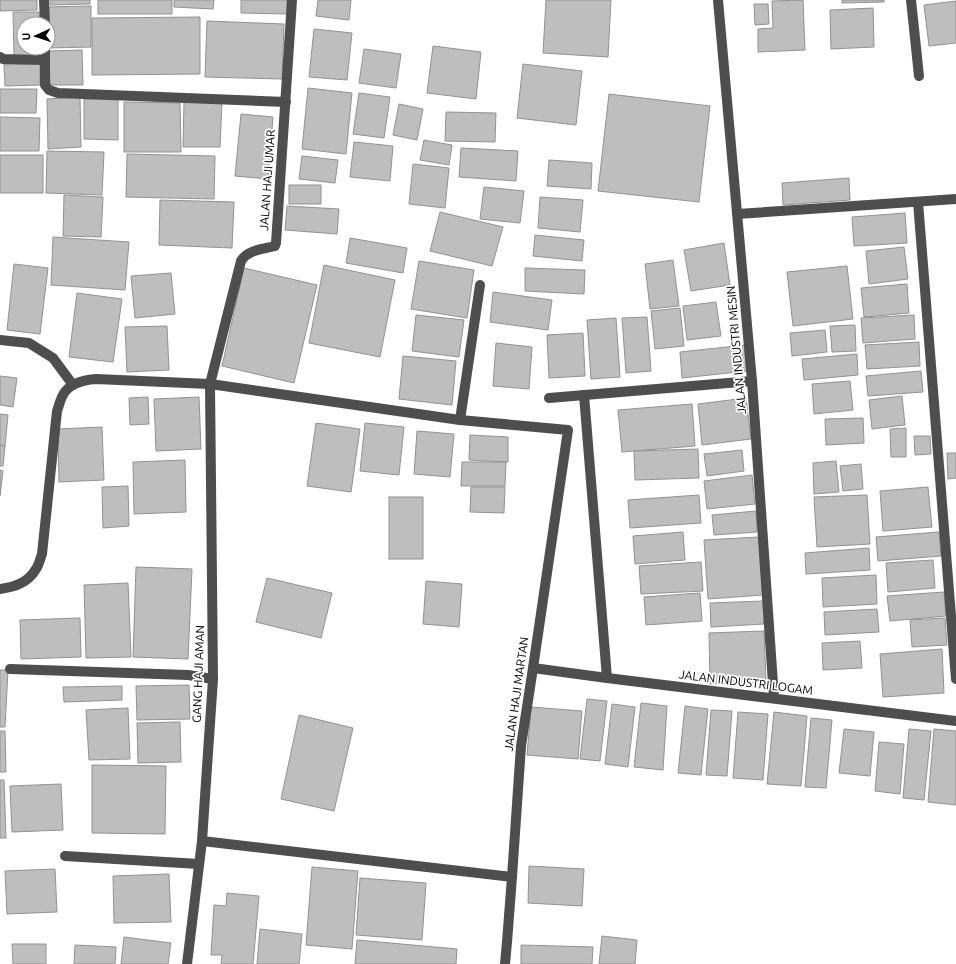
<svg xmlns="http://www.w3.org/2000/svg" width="956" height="964" font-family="Ubuntu,sans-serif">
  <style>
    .building { fill: #bebebe; stroke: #929292 }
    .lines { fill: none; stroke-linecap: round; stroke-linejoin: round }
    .minor { stroke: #4e4e4e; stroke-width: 10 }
    .labels { text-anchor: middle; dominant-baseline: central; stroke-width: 3.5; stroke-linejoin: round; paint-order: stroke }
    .street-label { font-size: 12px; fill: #000; stroke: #fff }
  </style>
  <rect width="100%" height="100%" fill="#fff"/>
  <!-- building -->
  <g class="building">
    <polygon points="0,0 37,0 37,10 0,11"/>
    <polygon points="50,0 90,0 90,4 50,5"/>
    <rect x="98" y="0" width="74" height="14"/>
    <polygon points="174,0 214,0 213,9 174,7"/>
    <polygon points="241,0 287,0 287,14 241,13"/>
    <polygon points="318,0 351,0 349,20 316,16"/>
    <polygon points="546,0 611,0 608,57 543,53"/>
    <polygon points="803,0 805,50 758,52 758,29 773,28 772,1"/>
    <polygon points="842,0 884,0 884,2 842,3"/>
    <polygon points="956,1 956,43 929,46 924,5"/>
    <polygon points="754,4 768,4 769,24 755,25"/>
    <polygon points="91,6 91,47 48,48 48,24 45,7"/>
    <polygon points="873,8 874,47 831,49 830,10"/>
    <polygon points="13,12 39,12 40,24 24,24 24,48 41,48 41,55 14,56"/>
    <polygon points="200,17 200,74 92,75 92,18"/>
    <polygon points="207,21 284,24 282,79 205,77"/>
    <polygon points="314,29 352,33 347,80 309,77"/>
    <polygon points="433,46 481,52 476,99 427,93"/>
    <polygon points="364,49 401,54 396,88 359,83"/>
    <polygon points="82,50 83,85 50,85 49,51"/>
    <polygon points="4,64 40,64 40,85 5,86"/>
    <polygon points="523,64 582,71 576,125 517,118"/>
    <polygon points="308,88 352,93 346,154 302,149"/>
    <polygon points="0,89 37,89 36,113 0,113"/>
    <polygon points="359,93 390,97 384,138 353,134"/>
    <polygon points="609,94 710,106 699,202 598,191"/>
    <polygon points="80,97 81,147 48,149 47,99"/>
    <polygon points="84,99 118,99 118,140 84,139"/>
    <polygon points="124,102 180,103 181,152 124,152"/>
    <polygon points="184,102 222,102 220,147 183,147"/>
    <polygon points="399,104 423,109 417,140 393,135"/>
    <polygon points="446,112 496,113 495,142 445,141"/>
    <polygon points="241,114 273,117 268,179 235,176"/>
    <polygon points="0,117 40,118 39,151 0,151"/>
    <polygon points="424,140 452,145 449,165 420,160"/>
    <polygon points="354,142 393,146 390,181 350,177"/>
    <polygon points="461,148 518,151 516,181 459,177"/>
    <polygon points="47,151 104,152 102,195 46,193"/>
    <polygon points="127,154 215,156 214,199 126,197"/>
    <rect x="0" y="155" width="43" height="38"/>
    <polygon points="302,156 338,160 335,183 299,179"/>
    <polygon points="549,160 592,163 591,189 547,186"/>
    <polygon points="413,164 449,168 445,208 409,204"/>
    <polygon points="849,178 850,200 783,205 782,183"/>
    <rect x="289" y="185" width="32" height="19"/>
    <polygon points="484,187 524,191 520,223 480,219"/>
    <polygon points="64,195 103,197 101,237 63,236"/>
    <polygon points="540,197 583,200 580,232 538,228"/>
    <polygon points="160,200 234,202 232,248 159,245"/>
    <polygon points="287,206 339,209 337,234 285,230"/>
    <polygon points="440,212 503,227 492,266 430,251"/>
    <polygon points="905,213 907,243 854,246 852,217"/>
    <polygon points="535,235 584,240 582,261 533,256"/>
    <polygon points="53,237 129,242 125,290 51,285"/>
    <polygon points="350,238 407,248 403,273 346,263"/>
    <polygon points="724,243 730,285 691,291 684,250"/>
    <polygon points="904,247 908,279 869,284 866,251"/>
    <polygon points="673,260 679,306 650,309 645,264"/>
    <polygon points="419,261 474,270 467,318 411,309"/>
    <polygon points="14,264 48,268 40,334 7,330"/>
    <polygon points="324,265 395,280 380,357 309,343"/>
    <polygon points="847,266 853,319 793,326 787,272"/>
    <polygon points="244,268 317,285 294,383 222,366"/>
    <polygon points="525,268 585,270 584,294 525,291"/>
    <polygon points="171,273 175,314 135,318 131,276"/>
    <polygon points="907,284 909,313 864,317 861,288"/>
    <polygon points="493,292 552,300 548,330 490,322"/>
    <polygon points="77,293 122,299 113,362 69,357"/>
    <polygon points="716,302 721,336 687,340 683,306"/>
    <polygon points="680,308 684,346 655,349 651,311"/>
    <polygon points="416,315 464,320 459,357 412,351"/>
    <polygon points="914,315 915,339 863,343 861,318"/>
    <polygon points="647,317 651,371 626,373 622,318"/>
    <polygon points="616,318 620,377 591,379 587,320"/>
    <polygon points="855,325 856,351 832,352 830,326"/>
    <polygon points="167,326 169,370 127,372 125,327"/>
    <polygon points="825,330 827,352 792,356 790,333"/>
    <polygon points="583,333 585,376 549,378 547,335"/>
    <polygon points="919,342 920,366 867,369 865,345"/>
    <polygon points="496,343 532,347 529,389 493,386"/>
    <polygon points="745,345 747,371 682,378 680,352"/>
    <polygon points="857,354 858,375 804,380 802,359"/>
    <polygon points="403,356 456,361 452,405 399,399"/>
    <polygon points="921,371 923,392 868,396 866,376"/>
    <polygon points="0,376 17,378 13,407 0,405"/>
    <polygon points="850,381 853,410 814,414 812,384"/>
    <polygon points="902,396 905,425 872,429 869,400"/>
    <polygon points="148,397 149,424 130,425 129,398"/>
    <polygon points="199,397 201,449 156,451 154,399"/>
    <polygon points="746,398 751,439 702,445 698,404"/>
    <polygon points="692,404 695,446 622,452 618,410"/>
    <polygon points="0,414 8,415 5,446 0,445"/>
    <polygon points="863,418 864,443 826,445 825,419"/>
    <polygon points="316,423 360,429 351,492 307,486"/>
    <polygon points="365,423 404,427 399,475 360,471"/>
    <polygon points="102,427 104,480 59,482 58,429"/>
    <polygon points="906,428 906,457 891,457 890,429"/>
    <polygon points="417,431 454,434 450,477 414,474"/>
    <polygon points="470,435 508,437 508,462 469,460"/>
    <polygon points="914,436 930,436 931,454 915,455"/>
    <polygon points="0,445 5,446 3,466 0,466"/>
    <polygon points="698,449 699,478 635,480 634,451"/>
    <polygon points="742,450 744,471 707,476 704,454"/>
    <polygon points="947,453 956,453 956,478 948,479"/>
    <polygon points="185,460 186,512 134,514 133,462"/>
    <polygon points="836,461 839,492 814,494 813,463"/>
    <polygon points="462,462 506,462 505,486 461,486"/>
    <polygon points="861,464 863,489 843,491 840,466"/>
    <polygon points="0,470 3,471 0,496"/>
    <polygon points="752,475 755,504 707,509 704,481"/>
    <polygon points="128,486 129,526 103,528 102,487"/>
    <polygon points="471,487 505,487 504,513 470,512"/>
    <polygon points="928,487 932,527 883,531 880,491"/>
    <polygon points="699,495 701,523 630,528 628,500"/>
    <polygon points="867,495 870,544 817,547 814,497"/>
    <rect x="389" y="497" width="34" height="62"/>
    <polygon points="756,511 757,532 714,535 712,515"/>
    <polygon points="683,532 685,560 635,564 633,536"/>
    <polygon points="939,532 941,556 878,561 876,537"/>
    <polygon points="759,537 763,595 708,599 704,540"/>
    <polygon points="869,548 870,570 806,574 805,553"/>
    <polygon points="933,560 935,588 888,592 886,563"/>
    <polygon points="701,562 703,591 641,594 639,566"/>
    <polygon points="136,567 192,569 188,659 133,657"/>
    <polygon points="876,575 877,604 823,607 822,578"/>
    <polygon points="267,578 332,593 321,638 256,622"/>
    <polygon points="426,581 462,584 459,627 423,624"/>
    <polygon points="128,583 131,657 86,658 84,585"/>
    <polygon points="944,592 946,616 890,621 887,596"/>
    <polygon points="700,593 702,621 646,625 644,597"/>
    <polygon points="763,601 764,624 711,627 710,603"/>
    <polygon points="877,609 879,632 825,635 824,612"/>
    <polygon points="80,618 81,657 21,659 20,620"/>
    <polygon points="945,618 947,645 912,647 910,620"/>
    <polygon points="764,631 766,682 710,684 709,633"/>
    <polygon points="860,641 862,668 823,670 822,643"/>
    <polygon points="942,649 944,693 883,697 880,654"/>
    <polygon points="0,670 8,670 5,727 0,727"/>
    <polygon points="189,685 190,719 137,720 136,686"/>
    <polygon points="122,686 122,700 64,702 63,687"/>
    <polygon points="587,699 607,701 600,761 580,759"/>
    <polygon points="641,703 667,706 663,770 634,767"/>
    <polygon points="612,704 635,707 628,767 605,764"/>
    <polygon points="685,706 708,709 701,775 678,773"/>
    <polygon points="531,707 582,711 578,759 527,755"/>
    <polygon points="128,708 130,759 89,760 86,710"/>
    <polygon points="711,710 732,711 727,776 706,775"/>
    <polygon points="738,712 768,714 763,780 733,778"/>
    <polygon points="774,712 807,716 801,786 767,784"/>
    <polygon points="299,715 353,728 334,811 281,799"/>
    <polygon points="811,718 832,720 826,788 805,787"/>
    <polygon points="180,722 181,762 138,763 137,723"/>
    <polygon points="844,729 874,732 870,776 839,773"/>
    <polygon points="909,729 931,731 924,800 903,798"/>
    <polygon points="934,729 956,731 956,805 928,802"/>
    <polygon points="0,731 5,731 6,772 0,772"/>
    <polygon points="879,742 904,744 900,794 875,791"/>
    <polygon points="92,765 166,766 165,834 92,833"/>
    <polygon points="0,780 4,780 6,838 0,838"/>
    <polygon points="61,784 63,830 12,832 10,786"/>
    <polygon points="529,866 584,869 582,906 528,903"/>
    <polygon points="312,867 358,871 352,949 306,945"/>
    <polygon points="55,869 57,912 7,914 5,871"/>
    <polygon points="169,874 171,922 114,923 113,876"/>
    <polygon points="360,878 426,883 422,940 356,935"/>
    <polygon points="227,893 259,896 253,964 221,964 222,955 211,955 214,905 226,906"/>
    <polygon points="260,929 302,934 299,964 257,964"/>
    <polygon points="602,936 637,940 635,964 599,964"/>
    <polygon points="124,937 171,943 168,964 121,964"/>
    <polygon points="357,940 457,949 456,964 355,964"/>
    <polygon points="12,944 46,944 46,964 13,964"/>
    <polygon points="75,945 116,947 115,964 74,964"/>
    <polygon points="521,945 593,947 592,964 521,964"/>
  </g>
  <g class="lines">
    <!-- minor -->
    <g class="minor">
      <polyline points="44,0 45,24"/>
      <polyline points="718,0 752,381 774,698"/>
      <polyline points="911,0 919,76"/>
      <polyline points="45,48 45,85 49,90 58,93 286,102"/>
      <polyline points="0,57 3,59 45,60"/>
      <polyline points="918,202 956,679"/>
      <polyline points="737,214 956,199"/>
      <polyline points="0,340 29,343 53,358 73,385"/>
      <polyline points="584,395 607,678"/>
      <polyline points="549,398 752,381"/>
      <polyline points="460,420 480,285"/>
      <path d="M0,589c14,-2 28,-6 36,-20 3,-4 4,-10 6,-15l15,-143c2,-5 3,-11 6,-16 6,-12 20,-15 33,-16l114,5 250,36 108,10 -35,238 -12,78 -9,131 -5,65 -2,22"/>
      <polyline points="533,668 607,678 956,721"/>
      <polyline points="10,669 188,675 213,679"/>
      <polyline points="202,841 512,877"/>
      <polyline points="65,856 199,864"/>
      <path d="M187,964l15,-123 11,-162 -3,-295 31,-123c6,-11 22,-12 34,-15l1,-3 5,-76 11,-167"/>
    </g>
  </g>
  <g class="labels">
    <!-- street labels -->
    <g class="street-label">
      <text transform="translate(267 180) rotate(-86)">JALAN HAJI UMAR</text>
      <text transform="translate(736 350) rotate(-95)">JALAN INDUSTRI MESIN</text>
      <text transform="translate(198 674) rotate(-88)">GANG HAJI AMAN</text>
      <text transform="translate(746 682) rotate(7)">JALAN INDUSTRI LOGAM</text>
      <text transform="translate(516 694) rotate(-82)">JALAN HAJI MARTAN</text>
    </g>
  </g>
  <!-- north arrow -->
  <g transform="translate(36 36) rotate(267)"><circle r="19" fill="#ffffff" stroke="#999999"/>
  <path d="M0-3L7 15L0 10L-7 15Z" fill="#000000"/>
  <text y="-6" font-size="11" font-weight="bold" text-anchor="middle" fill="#000000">U</text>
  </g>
</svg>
